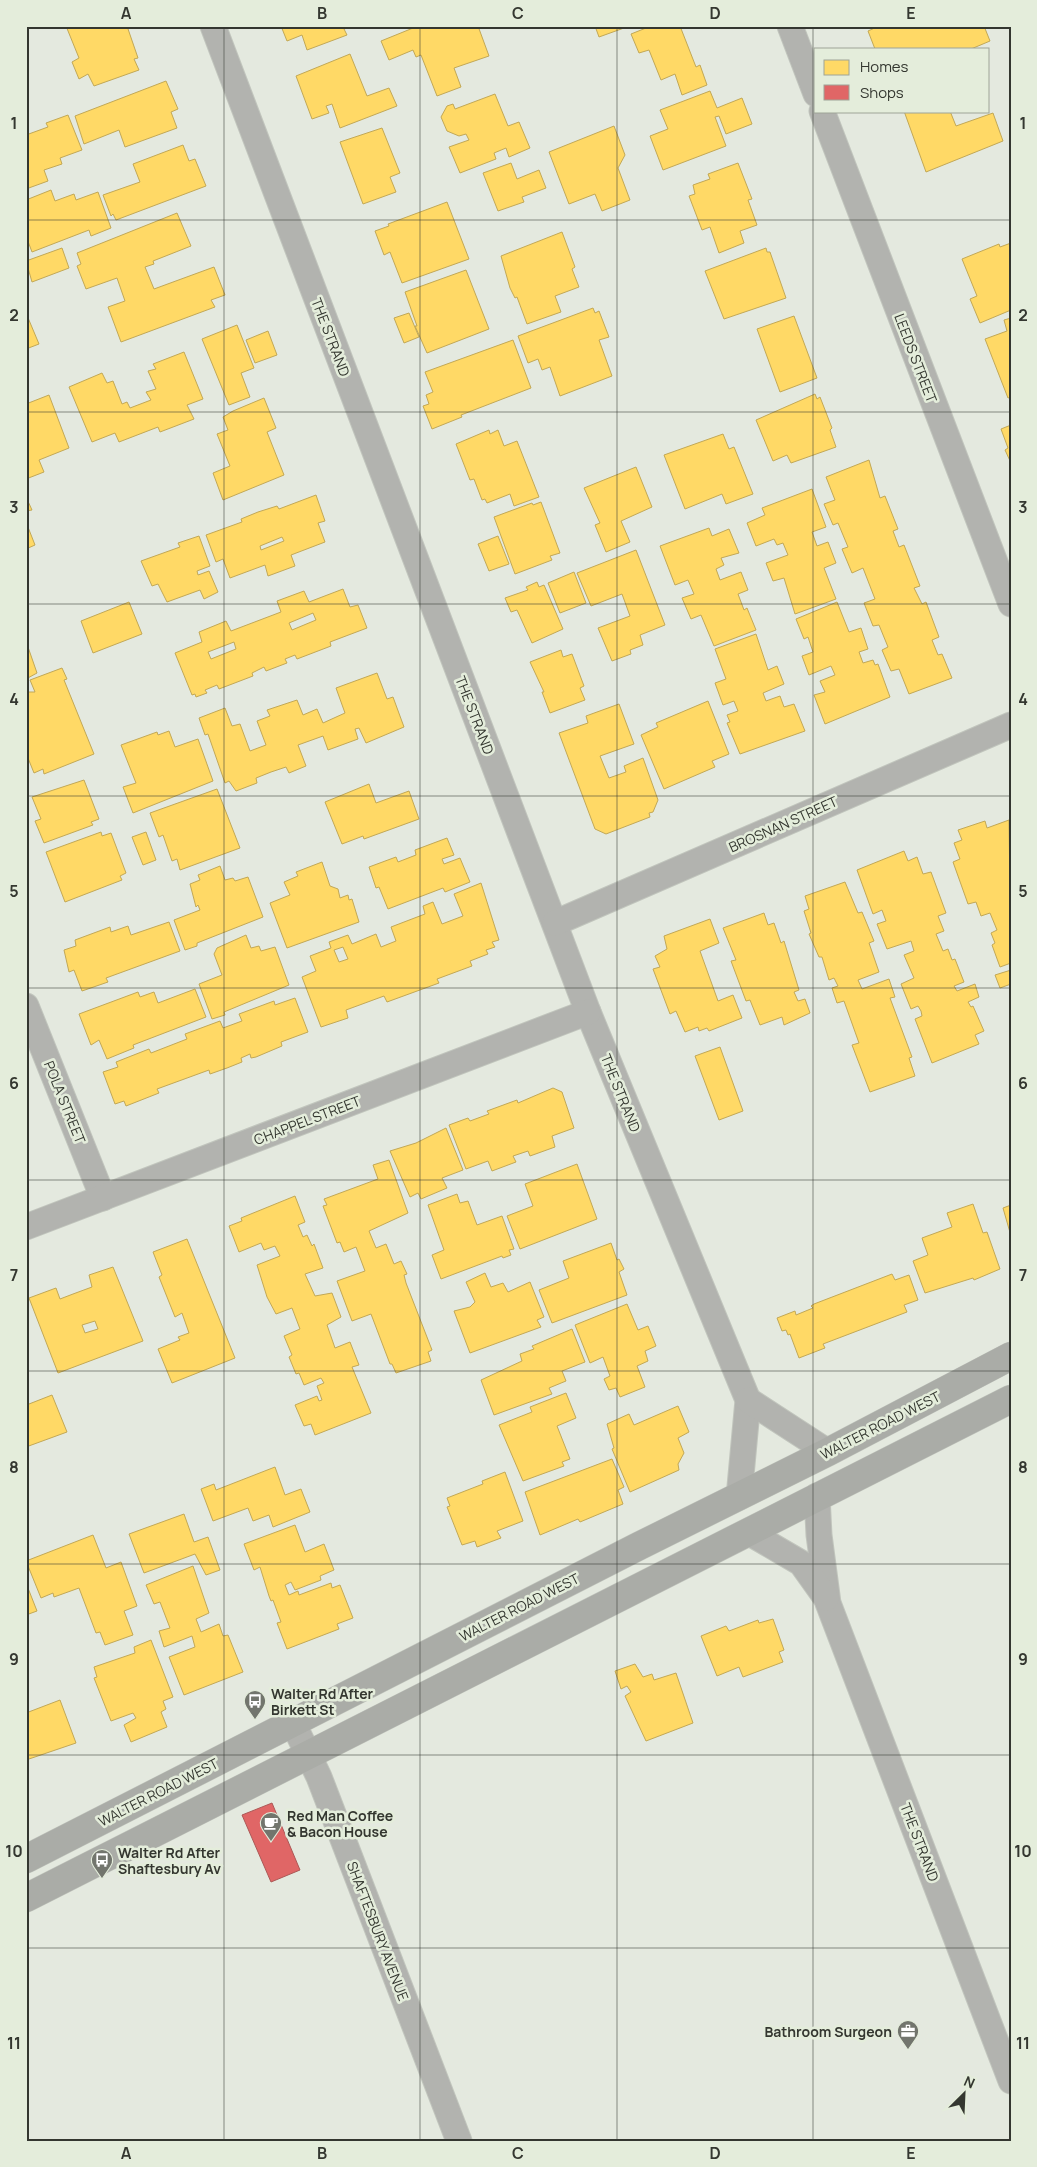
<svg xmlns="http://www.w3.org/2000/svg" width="1037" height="2167" font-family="Manrope,sans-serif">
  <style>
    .homes { fill: #ffd966; stroke: #c2a856; fill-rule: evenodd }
    .shops { fill: #e06666; stroke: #ac5856 }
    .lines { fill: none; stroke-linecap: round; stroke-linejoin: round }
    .street-casing { stroke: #c1c5bd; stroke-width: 27 }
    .primary-casing { stroke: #c1c5bd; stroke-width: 29 }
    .street { stroke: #b2b3af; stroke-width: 25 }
    .primary { stroke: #aaaca7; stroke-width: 28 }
    .grid { fill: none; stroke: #343730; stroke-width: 1; stroke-opacity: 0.55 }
    .labels { text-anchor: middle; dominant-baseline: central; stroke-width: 5; stroke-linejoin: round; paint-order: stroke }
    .street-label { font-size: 14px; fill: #343730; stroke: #e4eddb }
    .poi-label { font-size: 14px; font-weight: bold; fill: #343730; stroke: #e4eddb; text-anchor: start }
    .neatline { fill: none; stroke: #343730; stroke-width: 2 }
    .grid-label { font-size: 16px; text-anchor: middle; font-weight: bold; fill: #343730 }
  </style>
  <rect width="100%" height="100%" fill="#e4e9df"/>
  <!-- homes -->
  <g class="homes">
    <polygon points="66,26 127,26 138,58 134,59 139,70 94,86 88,74 79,79 72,62 79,58"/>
    <polygon points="281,26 350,26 351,27 344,29 347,35 307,50 302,35 287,41"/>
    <polygon points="418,26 478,26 489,56 454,68 461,87 437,96 421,55 416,57 413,50 389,60 381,41"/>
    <polygon points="595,26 624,26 624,28 599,37"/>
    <polygon points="651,26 680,26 696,67 700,65 707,85 682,95 675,74 661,80 649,50 639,53 631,34"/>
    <polygon points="879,26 984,26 990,41 971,49 875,49 868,31"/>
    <polygon points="350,54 367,96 389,88 397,106 340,128 332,104 326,106 329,113 312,119 296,76"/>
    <polygon points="166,81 178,109 171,112 177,128 125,147 119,130 84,144 75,116"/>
    <polygon points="710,91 717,108 742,98 752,124 726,134 719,116 715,117 726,146 663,170 650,136 668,129 660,110"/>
    <polygon points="495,94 508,126 519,122 530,148 509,157 506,148 494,153 496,159 460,173 449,147 469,140 466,134 459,136 447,131 441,117 447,106 453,104 455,109"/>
    <polygon points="904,111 950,111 956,126 993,113 1003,141 926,172"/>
    <polygon points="68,115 82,150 60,158 62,164 44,170 48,181 26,189 26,135 48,127 46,123"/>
    <polygon points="614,126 625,155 618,168 630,200 602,211 595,194 569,204 549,152"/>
    <polygon points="382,128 400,173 390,177 396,192 363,204 340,142"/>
    <polygon points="183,145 189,161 195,159 206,186 116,220 113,214 111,216 103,195 140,182 133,164"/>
    <polygon points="511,163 517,179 539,170 546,188 522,197 524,202 498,211 483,173"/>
    <polygon points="738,163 752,199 748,200 757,225 740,231 744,243 719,253 710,227 702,230 689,196 695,194 693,185 710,179 708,174"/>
    <polygon points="51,190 55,201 74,194 76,200 98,192 111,228 91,236 89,230 32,252 26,236 26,200"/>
    <polygon points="447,202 469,259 402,283 390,252 384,255 375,231 389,226 388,224"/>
    <polygon points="177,213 191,246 153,261 154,264 145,267 154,289 214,267 225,295 211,300 215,307 121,342 108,307 125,301 117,278 86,289 77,266 81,264 77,253"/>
    <polygon points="562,232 575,267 572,269 579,287 555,296 561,312 527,324 517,297 515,298 510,288 501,256"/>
    <polygon points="1011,243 1011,310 980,323 970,299 977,296 962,259 999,244 1000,247"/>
    <polygon points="62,248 69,268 32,282 26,261"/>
    <polygon points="766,248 767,252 770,252 786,298 724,319 705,271"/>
    <polygon points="466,270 489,329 427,353 415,326 417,326 405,292"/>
    <polygon points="593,308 595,313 599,311 609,337 599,340 612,376 560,396 550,367 542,370 538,359 528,363 518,336"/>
    <polygon points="26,313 39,344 26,349"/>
    <polygon points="409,313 419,337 404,343 394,318"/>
    <polygon points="794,316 817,378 780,392 757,329"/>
    <polygon points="1011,318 1011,397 1008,398 985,339 1007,331 1004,320"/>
    <polygon points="237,325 254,368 241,373 250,397 229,405 202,339"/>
    <polygon points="268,331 277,355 255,363 246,340"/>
    <polygon points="513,340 531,388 461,415 462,417 432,429 423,406 429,404 426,395 433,392 425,372"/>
    <polygon points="184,352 203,399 187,405 194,419 160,432 158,427 119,442 115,433 92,442 69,387 102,373 107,383 113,381 122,404 127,402 130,408 151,400 146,392 156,389 148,371 156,369 153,364"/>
    <polygon points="815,394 817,399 820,397 832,428 830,430 836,447 791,463 787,455 773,461 756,420"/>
    <polygon points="49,395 69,448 39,460 44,472 26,479 26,404"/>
    <polygon points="264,398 276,428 267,432 284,475 223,500 213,473 230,466 217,434 228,430 223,417 233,411"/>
    <polygon points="1011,425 1011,463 1005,450 1008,448 1001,429"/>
    <polygon points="489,430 490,434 498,430 504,446 517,441 539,497 514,506 510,494 487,503 485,499 482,500 474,479 470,480 456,444"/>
    <polygon points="723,434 729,449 734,447 753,494 726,504 722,494 685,509 664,455"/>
    <polygon points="869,460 880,498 885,496 898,529 893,531 899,547 904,545 920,586 914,588 922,604 926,602 939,637 932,640 938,655 942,654 952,678 909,694 899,669 891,671 882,650 888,647 879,625 873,626 864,603 875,599 863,568 852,573 842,549 848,547 838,523 833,525 824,504 835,500 826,477"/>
    <polygon points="636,467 652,507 621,521 630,542 606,552 595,525 600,523 584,488"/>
    <polygon points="812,489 826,527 812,532 817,546 828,542 836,563 824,568 836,599 795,614 784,578 773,581 766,563 788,555 783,543 777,545 774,539 756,546 747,523 765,515 762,508"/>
    <path d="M316,495l9,26 -7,2 7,19 -34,13 4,11 -27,10 -3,-11 -35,13 -7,-19 -7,3 -10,-27 36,-13 -1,-3 17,-7 19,-6 2,3zM282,537l2,4 -23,9 -1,-4z"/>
    <polygon points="26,497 32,510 26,511"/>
    <polygon points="541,502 560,553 550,556 552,560 515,574 494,517 532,503 533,505"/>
    <polygon points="26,522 35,545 26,549"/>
    <polygon points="709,528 712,536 729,529 739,553 721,558 724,565 716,569 720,580 741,572 748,590 738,594 744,610 747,608 756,630 714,646 701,615 691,619 682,598 694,594 688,580 675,585 660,546"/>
    <polygon points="199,536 210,566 197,571 198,575 209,571 218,592 204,599 200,590 167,602 158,584 152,586 141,561 180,547 178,543"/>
    <polygon points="498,536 509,564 489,571 478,544"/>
    <polygon points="636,550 665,625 640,635 643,645 630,650 631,654 612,661 598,628 630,616 622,594 591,606 577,573"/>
    <polygon points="574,572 586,603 560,613 548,583"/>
    <polygon points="537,582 539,587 544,585 563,629 532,643 517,610 511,612 505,598 528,590 526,587"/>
    <path d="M343,589l7,18 8,-2 9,23 -37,14 1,4 -34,13 -2,-4 -10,4 2,4 -21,8 -2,-4 -12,6 1,3 -34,13 -2,-4 -12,5 2,3 -11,4 -1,-3 -3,1 -17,-42 27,-11 -3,-10 27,-11 5,10 50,-19 -4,-11 27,-10 5,11zM313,613l3,7 -24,10 -3,-7zM234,642l2,7 -25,10 -3,-7z"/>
    <polygon points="129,602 142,634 93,653 81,621"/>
    <polygon points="837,602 849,632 861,628 868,649 859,652 863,663 873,660 875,665 878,664 890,697 825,724 814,695 825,692 820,681 835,675 831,666 809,675 802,656 813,652 808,637 804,639 796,619"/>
    <polygon points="756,634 768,670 777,666 784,684 763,693 766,701 780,696 784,707 794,704 805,731 740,754 727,723 730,722 727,715 738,711 734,701 723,705 715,683 726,679 715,649"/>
    <polygon points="28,647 37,673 26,679 26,648"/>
    <polygon points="561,650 563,657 572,654 584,686 580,688 585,700 550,713 542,692 544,692 530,662"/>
    <polygon points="62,668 67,679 64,680 94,754 44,774 43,769 34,773 28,758 26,759 26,692 35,692 30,680"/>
    <polygon points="377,673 387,699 393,697 404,727 366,743 359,728 355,729 358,739 328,750 323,736 298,745 306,766 289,773 286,767 271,772 256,778 257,783 236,791 229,781 225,783 208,734 205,735 199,718 225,708 232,726 240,724 250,751 266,745 257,721 270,716 267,710 297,700 303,715 317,709 323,723 345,713 336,688"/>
    <polygon points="708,701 729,754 712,761 715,767 664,789 641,735 658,727 656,723"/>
    <polygon points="619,704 634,744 600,756 609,778 626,772 624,766 643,758 658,800 653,812 649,813 650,817 606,834 595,829 559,733 588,723 586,716"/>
    <polygon points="169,731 175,747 198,739 213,781 133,813 123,787 136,783 121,745 157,732 158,735"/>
    <polygon points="84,780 99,819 91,822 93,825 44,843 35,821 41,819 32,797"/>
    <polygon points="369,784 376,803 409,791 419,819 364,839 363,836 342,844 325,802"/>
    <polygon points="217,789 240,848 180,870 177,859 172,861 163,835 159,837 150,813"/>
    <polygon points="1009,820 1011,963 1000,967 992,945 995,943 991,933 997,930 990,913 981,916 976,902 968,904 953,862 960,859 954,843 962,840 958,830 985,821 987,828"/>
    <polygon points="101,832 102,836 111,833 126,873 120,876 122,880 65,902 46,852"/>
    <polygon points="146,832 156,860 143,865 132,837"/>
    <polygon points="447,838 454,855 442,859 444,864 460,858 470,882 445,892 443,888 388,909 379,887 376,888 369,867 396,857 398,862 416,855 415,850"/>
    <polygon points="904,851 908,861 917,857 923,874 931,872 946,913 938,916 944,931 936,934 943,951 948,949 952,960 955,959 964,982 954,986 957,991 975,984 979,997 968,1002 971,1007 973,1006 984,1031 975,1035 979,1044 932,1063 915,1019 922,1016 921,1011 918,1006 911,1009 901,984 914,978 904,955 914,951 911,941 887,949 877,924 886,921 882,910 873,914 857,870"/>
    <polygon points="322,862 330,886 338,889 340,898 348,895 349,900 352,899 359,922 287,948 270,903 290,895 284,882 298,876 296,872"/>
    <polygon points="220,866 225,880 233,878 235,881 248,877 263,917 197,943 197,946 185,950 174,920 200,910 198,905 196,907 190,884 200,880 198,875"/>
    <polygon points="845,882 858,913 862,912 874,941 869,943 879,972 858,980 862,989 889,979 895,997 890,998 912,1057 909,1058 915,1076 870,1092 852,1045 859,1043 844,1001 837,1003 832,988 838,986 834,978 829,980 822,957 819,957 809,934 811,933 804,911 809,909 805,896"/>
    <path d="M481,883l18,57 -7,2 3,5 -9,3 2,4 -18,7 2,5 -35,13 2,4 -52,19 -3,-6 -38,14 2,8 -27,9 -19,-50 14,-6 -6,-15 21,-8 -2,-6 19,-7 4,9 24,-10 5,13 15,-6 -5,-14 34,-13 -2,-8 10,-4 9,22 21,-8 -9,-22zM343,947l5,12 -9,3 -5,-12z"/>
    <polygon points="764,913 768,925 774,923 781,943 784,941 799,990 794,992 798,1001 805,999 810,1013 784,1025 782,1017 760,1025 750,1000 746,1001 731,961 736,960 723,928"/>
    <polygon points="710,919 719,943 700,951 718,1001 733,995 742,1018 709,1031 707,1028 699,1031 698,1027 685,1032 676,1011 670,1014 653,969 660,967 655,956 667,949 664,936"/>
    <polygon points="169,922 180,951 106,978 108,982 82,991 74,970 69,972 64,950 76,946 75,940 110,927 111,932 128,926 131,935"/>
    <polygon points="246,935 251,948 259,946 261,951 275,947 289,985 224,1012 225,1015 212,1019 199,984 222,975 214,954 217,948"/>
    <polygon points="1011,970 1011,984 1000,988 995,975"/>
    <polygon points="195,989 206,1017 133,1045 134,1048 107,1059 99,1040 91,1045 79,1014 138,992 140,997 154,992 158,1003"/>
    <polygon points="295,998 308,1032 281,1042 282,1046 256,1057 251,1058 250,1054 241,1058 242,1062 227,1068 210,1074 209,1070 157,1089 159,1093 126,1106 124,1101 115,1104 103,1072 118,1067 116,1062 149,1049 151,1053 187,1039 185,1034 220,1021 223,1028 242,1021 239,1014 274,1001 275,1005"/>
    <polygon points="720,1047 743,1111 719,1120 695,1056"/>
    <polygon points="553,1088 562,1092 574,1128 552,1136 555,1147 530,1156 528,1151 513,1156 516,1162 492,1171 488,1161 466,1169 449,1125 468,1118 470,1121 489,1114 487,1111 517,1100 518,1103"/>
    <polygon points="446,1128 463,1170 442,1178 447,1188 421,1199 418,1193 410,1197 390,1151 416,1143"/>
    <polygon points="389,1160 408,1213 369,1231 376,1248 386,1244 394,1264 401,1261 407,1274 404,1275 406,1283 432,1350 428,1352 431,1361 396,1373 392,1364 390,1364 371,1314 352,1321 337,1281 365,1271 356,1247 344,1252 340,1242 337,1243 323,1206 327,1205 324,1199 378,1179 373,1165"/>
    <polygon points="577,1164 597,1219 520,1249 507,1216 533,1206 525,1184"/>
    <polygon points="457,1194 460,1203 468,1201 477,1225 502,1216 514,1249 509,1250 511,1255 503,1258 502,1256 441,1279 432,1255 444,1250 428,1205"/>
    <polygon points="295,1196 305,1222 298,1225 303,1237 307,1235 312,1246 314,1244 323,1268 305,1274 315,1296 332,1293 341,1317 327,1325 335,1348 350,1342 359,1365 352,1367 371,1413 315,1435 311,1424 304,1426 295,1405 317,1396 319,1401 322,1400 317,1386 324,1383 321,1378 304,1385 299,1373 296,1374 289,1357 292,1355 284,1336 300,1329 292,1308 276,1314 267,1297 257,1265 280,1256 275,1246 264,1250 261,1243 239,1252 229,1226 242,1221 241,1218"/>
    <polygon points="973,1204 983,1233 987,1232 1000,1269 974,1280 973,1278 925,1293 913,1261 928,1255 922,1238 952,1227 947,1213"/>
    <polygon points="1011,1205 1011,1236 1003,1208"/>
    <polygon points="187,1239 235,1358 172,1383 158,1349 180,1340 178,1337 189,1333 182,1313 175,1317 159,1277 162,1275 153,1252"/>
    <polygon points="611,1243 617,1260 619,1259 624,1269 619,1272 627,1295 552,1323 539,1290 569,1278 563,1261"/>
    <path d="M113,1267l30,74 -85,32 -29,-75 27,-10 4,11 13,-5 19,-7 -3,-12zM95,1321l3,8 -13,4 -3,-8z"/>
    <polygon points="485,1273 491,1287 503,1283 508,1292 530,1282 544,1317 537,1320 541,1327 470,1353 454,1311 470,1307 475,1302 466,1282"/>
    <polygon points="892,1274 895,1280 909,1275 918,1300 904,1305 907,1312 823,1344 825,1348 799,1358 790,1334 788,1335 786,1330 782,1331 777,1318 795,1311 796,1315 813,1308 811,1306 814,1304"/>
    <polygon points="627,1304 638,1330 648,1326 656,1346 645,1351 648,1361 637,1366 645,1387 620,1397 616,1388 609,1390 604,1379 610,1376 603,1357 590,1363 575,1325"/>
    <polygon points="572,1329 585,1362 562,1371 566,1381 549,1388 552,1394 494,1415 481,1380 522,1361 520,1354 534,1349 532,1346"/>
    <polygon points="566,1393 576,1418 557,1426 570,1459 562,1462 564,1466 523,1481 499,1425 532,1412 530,1407"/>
    <polygon points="52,1395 67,1432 26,1447 26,1401 29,1404"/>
    <polygon points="678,1406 689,1432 678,1438 684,1453 678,1464 679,1470 630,1492 612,1449 614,1448 607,1424 629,1414 634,1425"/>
    <polygon points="612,1459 624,1487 618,1490 623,1504 580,1522 578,1519 540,1535 525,1492"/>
    <polygon points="275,1467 285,1495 301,1489 310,1512 273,1527 269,1515 253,1521 248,1508 213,1521 201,1489 214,1484 216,1490"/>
    <polygon points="505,1472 523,1521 497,1531 501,1538 477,1547 475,1541 462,1545 447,1507 450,1506 447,1498 483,1484 482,1481"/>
    <polygon points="184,1514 194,1542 208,1537 220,1570 206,1575 195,1554 144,1573 129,1534"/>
    <polygon points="295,1525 305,1552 324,1544 334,1570 320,1576 321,1580 295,1590 291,1582 285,1585 289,1595 298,1591 299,1595 331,1583 332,1588 340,1585 353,1618 337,1624 339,1629 287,1649 277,1623 281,1622 273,1600 271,1601 269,1596 260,1567 254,1570 244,1544"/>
    <polygon points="93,1535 106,1568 121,1562 137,1606 124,1611 133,1635 105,1645 100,1632 96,1633 79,1588 54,1597 53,1593 41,1598 26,1561"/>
    <polygon points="193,1566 209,1613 196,1619 201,1632 219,1624 223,1636 228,1635 243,1672 184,1695 169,1657 195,1647 192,1636 164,1647 159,1631 170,1628 160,1602 154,1604 146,1585"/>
    <polygon points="26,1583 37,1611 26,1615"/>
    <polygon points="773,1619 784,1650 779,1652 783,1662 743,1677 739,1667 717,1676 701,1636 726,1626 729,1631 758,1620 759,1623"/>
    <polygon points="151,1640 173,1697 163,1701 166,1709 161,1712 167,1727 131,1742 124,1725 136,1718 133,1713 111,1721 94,1678 97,1677 94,1667 135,1653 134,1647"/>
    <polygon points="635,1664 643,1677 652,1674 654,1680 676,1673 693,1723 646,1741 625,1696 631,1692 627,1686 621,1689 615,1671"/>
    <polygon points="60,1700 76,1743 26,1760 26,1713"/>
  </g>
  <!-- shops -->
  <polygon class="shops" points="272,1803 300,1870 271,1882 242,1815"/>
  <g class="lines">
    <!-- street casing -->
    <g class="street-casing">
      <g id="street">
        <polyline points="213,26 588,1012 748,1400 739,1497"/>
        <polyline points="790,26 816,94"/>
        <polyline points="822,111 1011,604"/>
        <polyline points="555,923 1011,725"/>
        <polyline points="26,1006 103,1198"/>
        <polyline points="26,1227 588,1012"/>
        <polyline points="748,1400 828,1452"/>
        <polyline points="817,1496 819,1535 828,1603 1011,2081"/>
        <polyline points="748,1532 801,1563 826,1598"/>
        <polyline points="293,1723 319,1777 459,2141"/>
      </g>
    </g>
    <!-- primary casing -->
    <g class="primary-casing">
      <g id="primary">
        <polyline points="26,1859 639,1546 828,1452 1011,1356"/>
        <polyline points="26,1898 1011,1399"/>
      </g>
    </g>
    <!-- street -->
    <use href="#street" class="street"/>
    <!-- primary -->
    <use href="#primary" class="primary"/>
  </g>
  <!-- grid -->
  <path class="grid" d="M224,26v2115M420,26v2115M617,26v2115M813,26v2115M26,220h985M26,412h985M26,604h985M26,796h985M26,988h985M26,1180h985M26,1371h985M26,1564h985M26,1755h985M26,1948h985"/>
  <!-- icons -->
  <defs>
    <g id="bus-pin" transform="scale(1.125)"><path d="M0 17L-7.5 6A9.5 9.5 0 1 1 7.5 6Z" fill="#72756d" stroke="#e4eddb"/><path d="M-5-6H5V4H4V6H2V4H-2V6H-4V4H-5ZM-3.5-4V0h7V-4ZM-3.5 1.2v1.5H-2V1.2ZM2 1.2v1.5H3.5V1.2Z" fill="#fff"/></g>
    <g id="cafe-pin" transform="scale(1.125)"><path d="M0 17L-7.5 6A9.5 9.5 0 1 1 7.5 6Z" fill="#72756d" stroke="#e4eddb"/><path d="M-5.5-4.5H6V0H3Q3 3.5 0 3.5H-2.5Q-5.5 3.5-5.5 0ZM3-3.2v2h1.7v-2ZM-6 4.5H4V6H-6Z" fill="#fff"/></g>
    <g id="office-pin" transform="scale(1.125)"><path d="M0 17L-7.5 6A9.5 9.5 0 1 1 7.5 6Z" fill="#72756d" stroke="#e4eddb"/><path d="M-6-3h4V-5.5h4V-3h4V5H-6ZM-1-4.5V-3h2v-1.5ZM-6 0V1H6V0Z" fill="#fff"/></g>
  </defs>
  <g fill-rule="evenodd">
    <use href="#bus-pin" x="255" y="1701"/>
    <use href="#cafe-pin" x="271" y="1823"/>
    <use href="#bus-pin" x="102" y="1860"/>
    <use href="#office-pin" x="908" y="2031"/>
  </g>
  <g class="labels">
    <!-- street labels -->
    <g class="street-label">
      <text transform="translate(331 337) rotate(69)">THE STRAND</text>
      <text transform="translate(916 358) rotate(69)">LEEDS STREET</text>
      <text transform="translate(475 715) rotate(69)">THE STRAND</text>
      <text transform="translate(783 824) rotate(-24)">BROSNAN STREET</text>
      <text transform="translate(621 1093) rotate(68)">THE STRAND</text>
      <text transform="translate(65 1102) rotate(68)">POLA STREET</text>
      <text transform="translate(307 1120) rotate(-21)">CHAPPEL STREET</text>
      <text transform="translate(880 1425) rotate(-27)">WALTER ROAD WEST</text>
      <text transform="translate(519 1607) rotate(-27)">WALTER ROAD WEST</text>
      <text transform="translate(158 1792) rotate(-27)">WALTER ROAD WEST</text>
      <text transform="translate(920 1842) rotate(69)">THE STRAND</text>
      <text transform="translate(378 1931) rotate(69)">SHAFTESBURY AVENUE</text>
    </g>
    <!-- poi labels -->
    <g class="poi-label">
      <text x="271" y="1693">Walter Rd After<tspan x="271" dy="16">Birkett St</tspan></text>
      <text x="287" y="1815">Red Man Coffee<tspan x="287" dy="16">&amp; Bacon House</tspan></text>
      <text x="118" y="1852">Walter Rd After<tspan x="118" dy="16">Shaftesbury Av</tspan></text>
      <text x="892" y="2031" text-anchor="end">Bathroom Surgeon</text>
    </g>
  </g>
  <!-- border -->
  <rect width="1037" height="2167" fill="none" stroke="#e4eddb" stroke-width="55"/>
  <!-- legend -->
  <rect x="814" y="48" width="175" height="65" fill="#e4eddb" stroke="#9ea497"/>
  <rect x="824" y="60" width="25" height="15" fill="#ffd966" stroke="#9ea497"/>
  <text x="860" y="72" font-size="15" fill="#343730">Homes</text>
  <rect x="824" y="85" width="25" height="15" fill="#e06666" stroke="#9ea497"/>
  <text x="860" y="98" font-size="15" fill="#343730">Shops</text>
  <!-- north arrow -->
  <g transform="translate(964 2094) rotate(24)" stroke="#e4eddb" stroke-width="4" paint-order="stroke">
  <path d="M0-4L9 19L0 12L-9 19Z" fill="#343730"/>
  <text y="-8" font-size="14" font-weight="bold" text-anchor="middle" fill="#343730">N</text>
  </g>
  <rect x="28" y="28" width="982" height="2112" class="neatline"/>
  <g class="grid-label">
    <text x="126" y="19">A</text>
    <text x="322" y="19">B</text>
    <text x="518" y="19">C</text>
    <text x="715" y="19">D</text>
    <text x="911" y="19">E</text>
    <text x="14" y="129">1</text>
    <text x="1023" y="129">1</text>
    <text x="14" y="321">2</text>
    <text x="1023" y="321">2</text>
    <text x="14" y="513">3</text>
    <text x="1023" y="513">3</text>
    <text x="14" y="705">4</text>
    <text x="1023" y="705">4</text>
    <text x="14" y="897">5</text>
    <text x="1023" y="897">5</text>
    <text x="14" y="1089">6</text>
    <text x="1023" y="1089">6</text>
    <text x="14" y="1281">7</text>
    <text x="1023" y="1281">7</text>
    <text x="14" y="1473">8</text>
    <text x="1023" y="1473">8</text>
    <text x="14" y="1665">9</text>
    <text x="1023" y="1665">9</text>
    <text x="14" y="1857">10</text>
    <text x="1023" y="1857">10</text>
    <text x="14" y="2049">11</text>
    <text x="1023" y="2049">11</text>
    <text x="126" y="2159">A</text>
    <text x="322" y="2159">B</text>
    <text x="518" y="2159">C</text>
    <text x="715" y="2159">D</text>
    <text x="911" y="2159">E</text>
  </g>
</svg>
